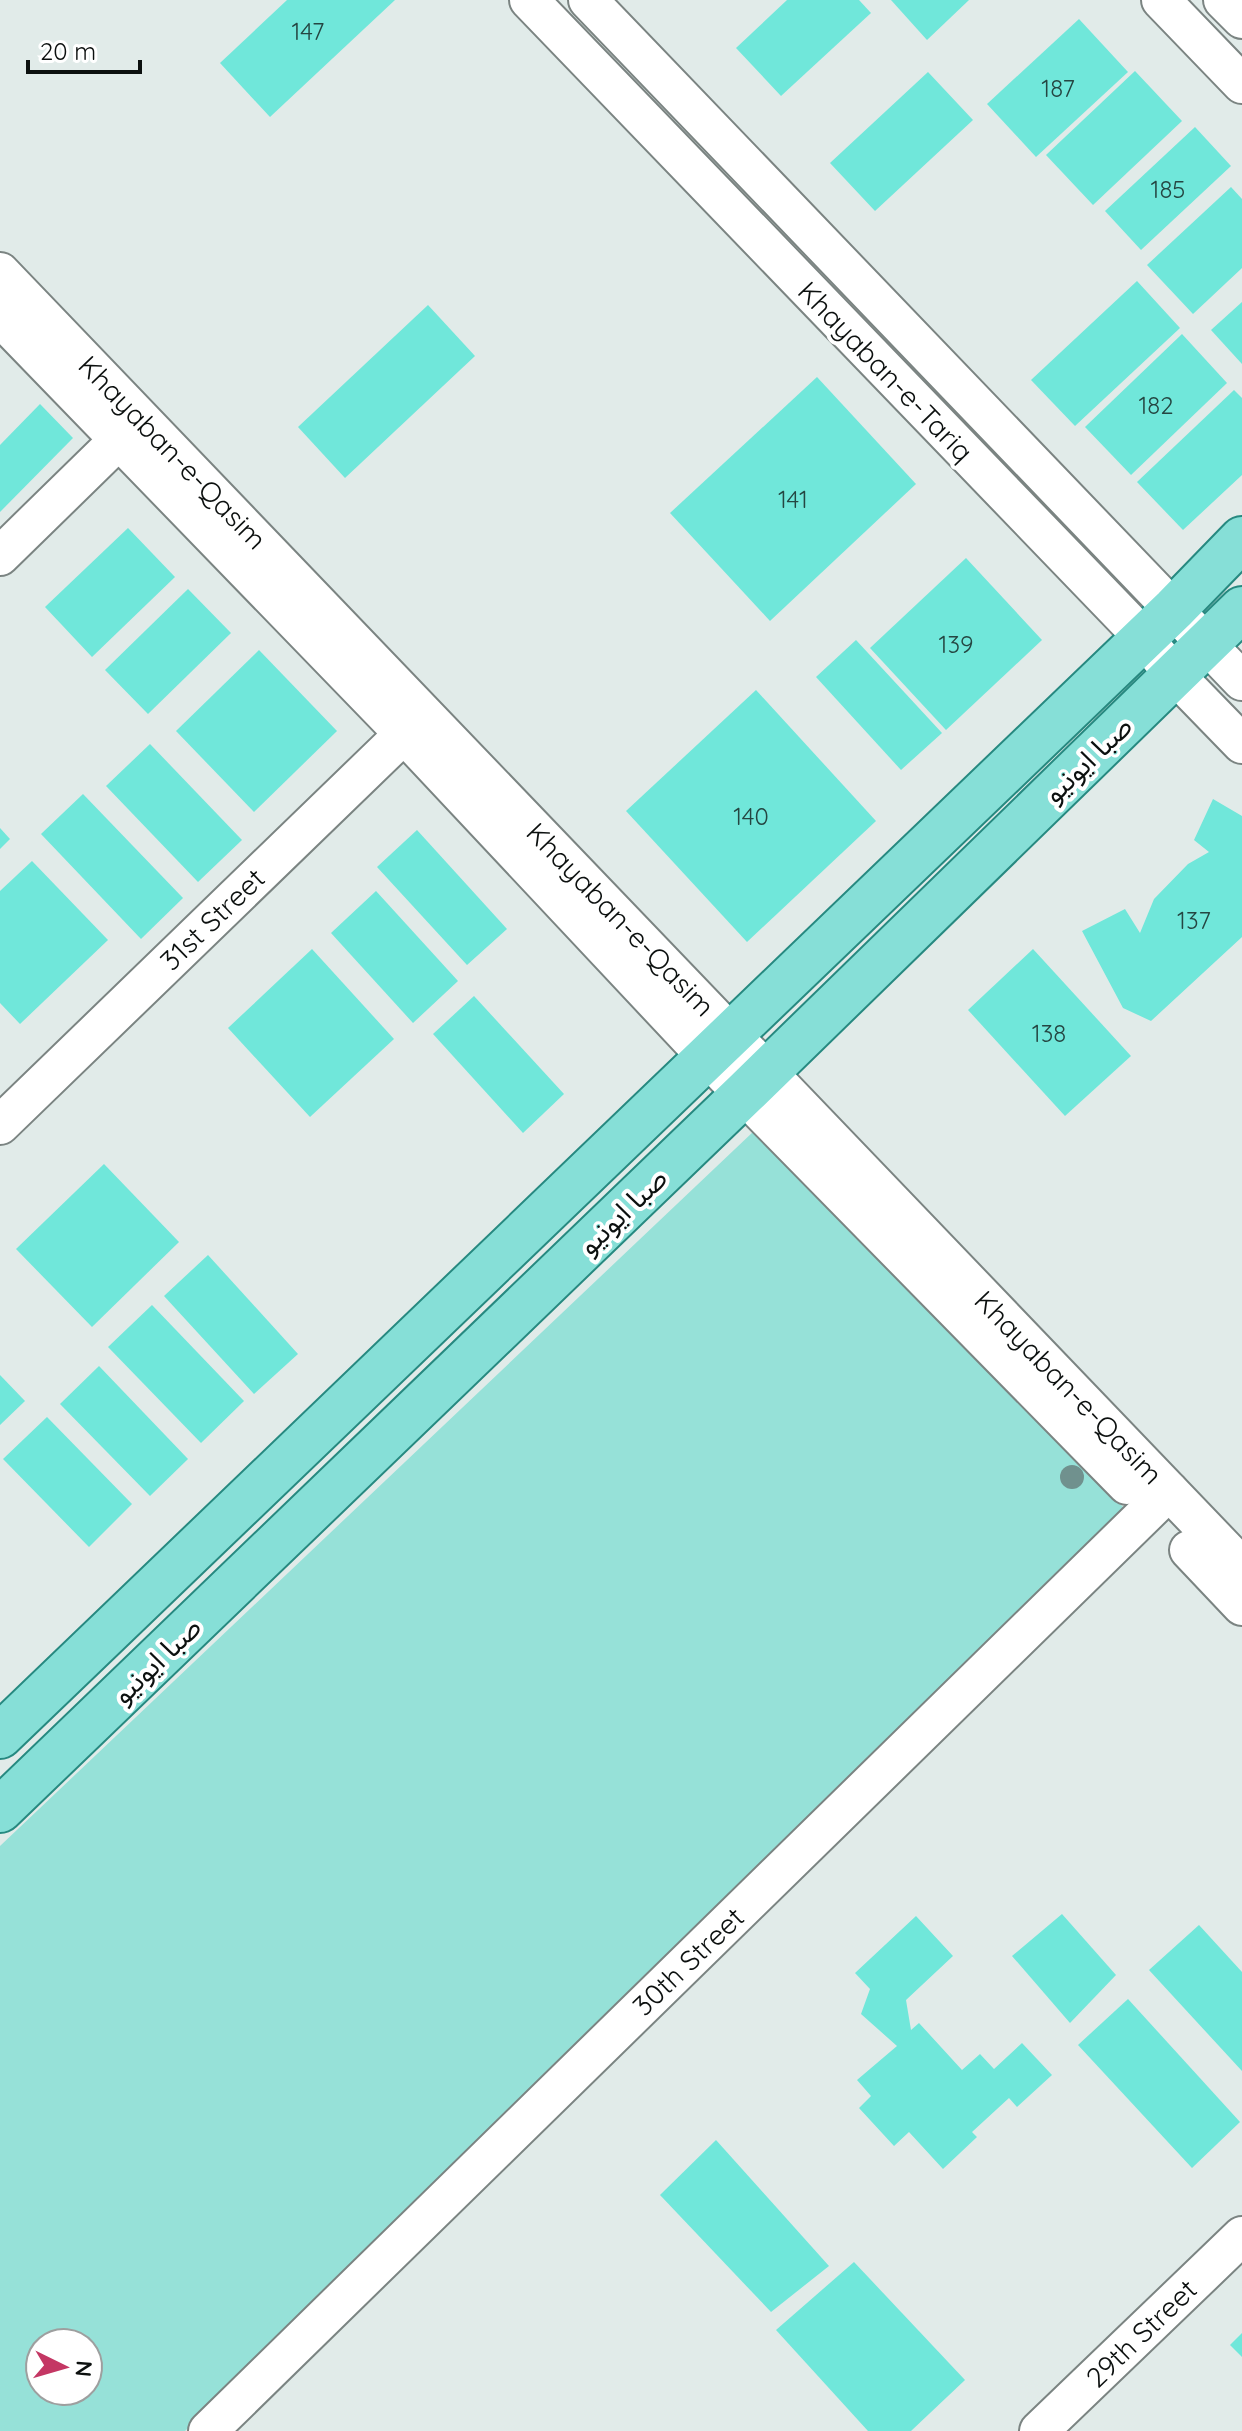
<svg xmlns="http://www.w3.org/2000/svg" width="1242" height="2431" font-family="Quicksand,'Noto Sans Arabic',sans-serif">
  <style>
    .green { fill: #96e1d8; fill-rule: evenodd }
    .building { fill: #70e7da }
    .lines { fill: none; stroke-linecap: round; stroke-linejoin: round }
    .minor-casing { stroke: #7b8482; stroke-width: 42 }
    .major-casing { stroke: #278980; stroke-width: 48 }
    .minor { stroke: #fff; stroke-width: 38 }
    .major { stroke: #86dfd7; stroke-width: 44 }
    .tree { fill: #70918e }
    .labels { text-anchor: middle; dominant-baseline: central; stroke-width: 8; stroke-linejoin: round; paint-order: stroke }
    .number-label { font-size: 24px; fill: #254642 }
    .street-label { font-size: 28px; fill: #0c100f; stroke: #fff }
  </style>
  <rect width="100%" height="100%" fill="#e1ebe9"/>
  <!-- green -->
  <path class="green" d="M754,1131l375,382 -944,918h-185v-585zM40,2343h48v48h-48z"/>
  <!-- building -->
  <g class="building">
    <polygon points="287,0 395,0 270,117 220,63"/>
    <polygon points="787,0 859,0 871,13 781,96 736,48"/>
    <polygon points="891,0 969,0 927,40"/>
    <polygon points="1079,19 1128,72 1036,157 987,104"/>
    <polygon points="1135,71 1182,121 1093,205 1046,155"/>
    <polygon points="928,72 973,120 875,211 830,163"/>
    <polygon points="1195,127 1231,166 1141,250 1105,211"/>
    <polygon points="1231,187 1242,199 1242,268 1193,314 1147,265"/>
    <polygon points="1137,281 1180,328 1075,426 1031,380"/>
    <polygon points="1242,302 1242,364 1211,330"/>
    <polygon points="428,305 475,356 345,478 298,427"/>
    <polygon points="1182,334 1227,383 1131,475 1085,427"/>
    <polygon points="817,377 916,484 770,621 670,513"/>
    <polygon points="1234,390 1242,398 1242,475 1183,530 1137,482"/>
    <polygon points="40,404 73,438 0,512 0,445"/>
    <polygon points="128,528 175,577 92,657 45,607"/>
    <polygon points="966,558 1042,640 946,730 870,648"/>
    <polygon points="188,589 231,633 148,714 105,670"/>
    <polygon points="856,640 942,733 901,770 816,677"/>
    <polygon points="259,650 337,731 254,812 176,731"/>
    <polygon points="756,690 876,821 747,942 626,811"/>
    <polygon points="150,744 242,840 198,882 106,786"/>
    <polygon points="83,794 183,898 141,939 41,834"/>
    <polygon points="1213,799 1242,816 1242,937 1151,1021 1123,1008 1082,931 1125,909 1140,933 1154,899 1188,864 1209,852 1194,840"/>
    <polygon points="0,828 10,839 0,849"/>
    <polygon points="417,830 507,929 467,965 377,867"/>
    <polygon points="32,861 108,940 20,1024 0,1003 0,891"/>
    <polygon points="376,891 458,981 413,1023 331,933"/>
    <polygon points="312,949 394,1039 310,1117 228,1028"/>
    <polygon points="1033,949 1131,1056 1065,1116 968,1010"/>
    <polygon points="474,996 564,1094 523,1133 433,1034"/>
    <polygon points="104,1164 179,1242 92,1327 16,1249"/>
    <polygon points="208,1255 298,1354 254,1394 164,1296"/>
    <polygon points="152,1305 244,1401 201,1443 108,1347"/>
    <polygon points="99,1366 188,1459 150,1496 60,1404"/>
    <polygon points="0,1375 25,1401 0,1425"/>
    <polygon points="47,1417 132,1504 89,1547 3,1459"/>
    <polygon points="1062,1914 1116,1975 1070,2023 1012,1956"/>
    <polygon points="916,1916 953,1956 906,2000 911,2030 919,2023 962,2070 980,2054 994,2069 1022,2043 1052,2075 1017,2107 1009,2098 972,2132 977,2137 943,2169 909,2132 894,2146 859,2108 871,2096 857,2080 897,2046 861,2014 870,1989 855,1973"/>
    <polygon points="1199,1925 1242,1972 1242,2071 1149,1970"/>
    <polygon points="1128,1999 1240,2122 1192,2168 1078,2045"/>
    <polygon points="716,2140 829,2266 771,2312 660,2195"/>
    <polygon points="854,2262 965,2380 911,2431 868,2431 776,2330"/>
    <polygon points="1242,2333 1242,2357 1230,2345"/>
  </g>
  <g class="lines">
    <!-- minor casing -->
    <g class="minor-casing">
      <g id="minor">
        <polyline points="529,0 1142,636 1174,674 1242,744"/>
        <polyline points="588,0 1242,681"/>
        <polyline points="1161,0 1242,84"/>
        <polyline points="1223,0 1242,19"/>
        <polyline points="0,272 1242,1567"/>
        <polyline points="0,317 404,734 706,1056 1127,1485"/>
        <polyline points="0,556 135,424"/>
        <polyline points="0,1125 404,734 424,717"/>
        <polyline points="1189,1550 1242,1606"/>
        <polyline points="208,2431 1169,1491"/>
        <polyline points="1039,2431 1242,2236"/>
      </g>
    </g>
    <!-- major casing -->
    <g class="major-casing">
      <g id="major">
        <polyline points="0,1736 1174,609 1242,539"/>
        <polyline points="0,1810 745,1093 1242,609"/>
      </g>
    </g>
    <!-- minor -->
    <use href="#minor" class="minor"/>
    <!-- major -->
    <use href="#major" class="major"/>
  </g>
  <!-- trees -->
  <circle class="tree" cx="1072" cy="1477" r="12"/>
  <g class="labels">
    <!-- number labels -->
    <g class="number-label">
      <text x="308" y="31">147</text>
      <text x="1058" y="88">187</text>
      <text x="1168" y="189">185</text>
      <text x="1156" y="405">182</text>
      <text x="793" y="499">141</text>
      <text x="956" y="644">139</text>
      <text x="751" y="816">140</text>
      <text x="1194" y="920">137</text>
      <text x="1049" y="1033">138</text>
    </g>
    <!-- street labels -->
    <g class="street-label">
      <text transform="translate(886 371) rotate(46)">Khayaban-e-Tariq</text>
      <text transform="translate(173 452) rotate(46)">Khayaban-e-Qasim</text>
      <text transform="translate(1087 759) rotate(-44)">صبا ایونیو</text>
      <text transform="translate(212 919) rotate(-44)">31st Street</text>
      <text transform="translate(621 919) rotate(46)">Khayaban-e-Qasim</text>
      <text transform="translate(622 1211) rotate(-44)">صبا ایونیو</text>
      <text transform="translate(1069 1387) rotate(46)">Khayaban-e-Qasim</text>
      <text transform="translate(156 1660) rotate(-44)">صبا ایونیو</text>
      <text transform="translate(688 1961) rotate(-44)">30th Street</text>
      <text transform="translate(1141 2333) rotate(-44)">29th Street</text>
    </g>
  </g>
  <!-- north arrow -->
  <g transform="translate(64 2367) rotate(95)"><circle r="38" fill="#ffffff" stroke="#9e9f9f" stroke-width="2"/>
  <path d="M0-6L14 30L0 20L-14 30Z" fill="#c43764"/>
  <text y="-12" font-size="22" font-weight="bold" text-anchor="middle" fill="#0c100f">N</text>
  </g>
  <!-- scale -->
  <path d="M28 60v12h112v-12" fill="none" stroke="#0c100f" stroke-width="4"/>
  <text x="40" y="60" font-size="24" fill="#0c100f" stroke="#ffffff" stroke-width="6" paint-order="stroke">20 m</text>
</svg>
